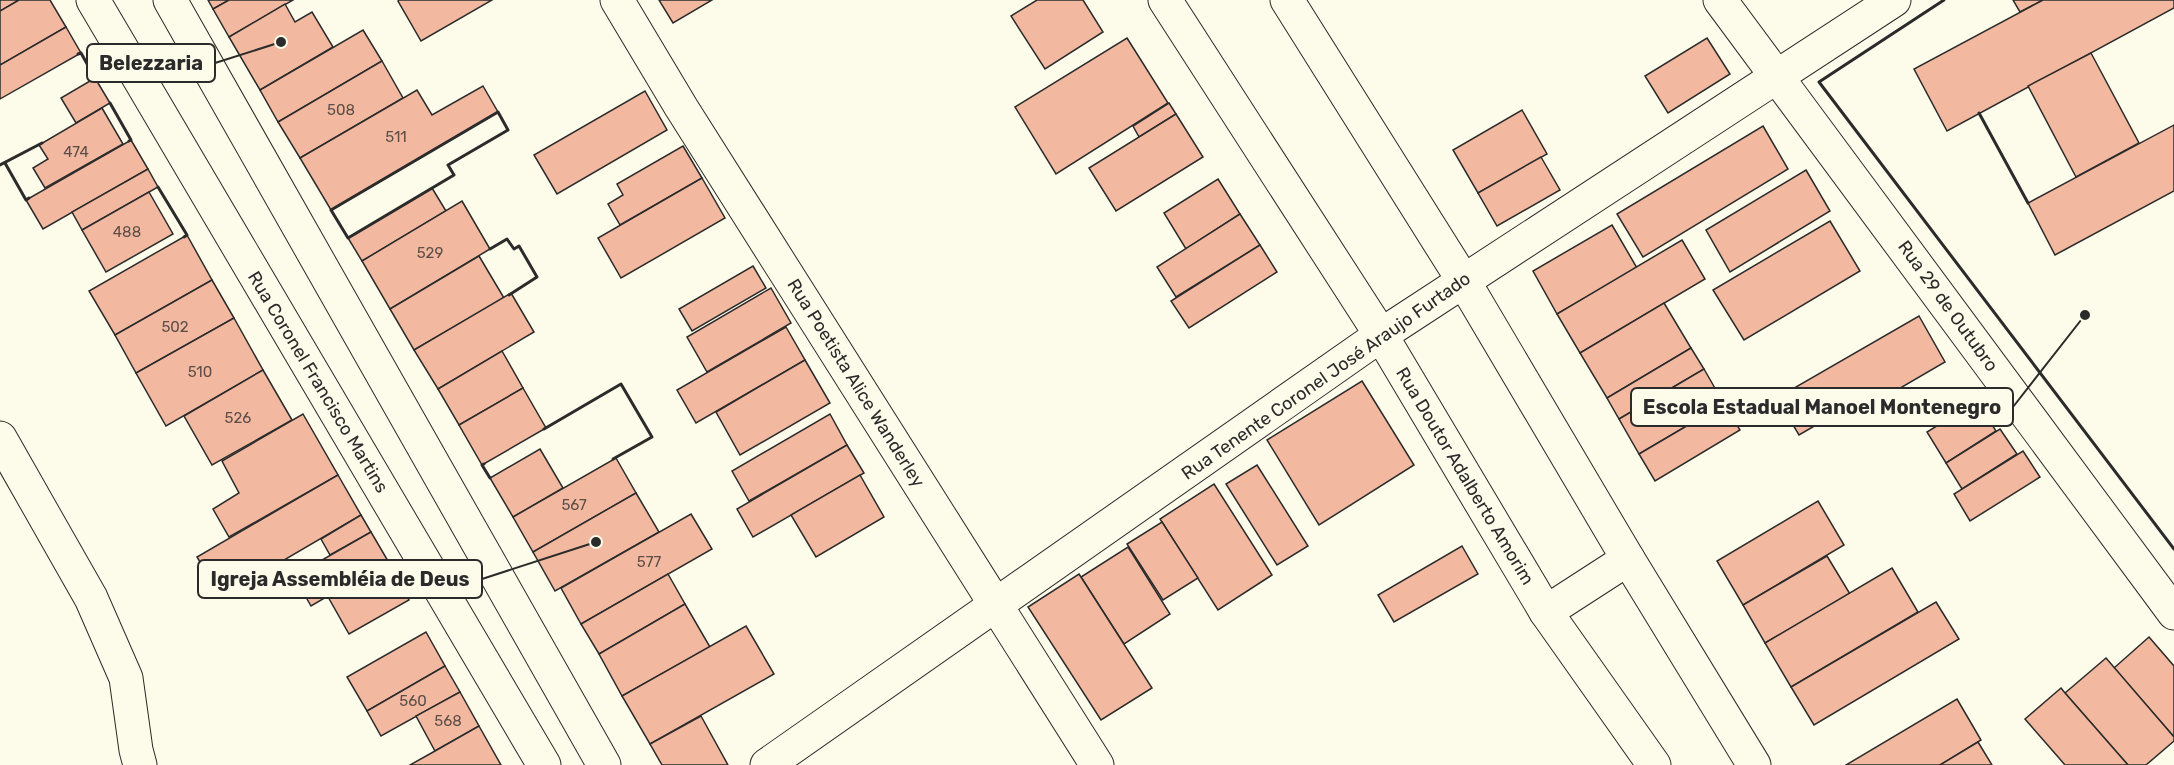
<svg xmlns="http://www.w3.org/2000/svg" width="2174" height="765" font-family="Rubik,sans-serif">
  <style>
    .building { fill: #f2b8a0; stroke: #2b2b2b; stroke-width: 1.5 }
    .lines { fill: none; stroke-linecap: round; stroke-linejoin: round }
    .minor-casing { stroke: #2b2b2b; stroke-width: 35 }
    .minor { stroke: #fdfbea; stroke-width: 33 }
    .wall { stroke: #2b2b2b; stroke-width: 3 }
    .labels { text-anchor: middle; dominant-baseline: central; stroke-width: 4.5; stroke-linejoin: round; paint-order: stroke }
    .number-label { font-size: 15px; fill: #5d4e48 }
    .street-label { font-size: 18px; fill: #2b2b2b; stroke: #fdfbea }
    .leader { fill: none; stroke: #2b2b2b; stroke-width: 2 }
    .callout-dot { fill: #2b2b2b; stroke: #fdfbea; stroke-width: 2 }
    .callout { fill: #fdfbea; stroke: #2b2b2b; stroke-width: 2 }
    .callout-label { font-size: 20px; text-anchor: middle; font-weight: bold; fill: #2b2b2b }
  </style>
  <rect width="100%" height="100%" fill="#fdfbea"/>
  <!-- building -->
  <g class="building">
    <polygon points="0,0 19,0 0,11"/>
    <polygon points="19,0 50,0 66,27 0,65 0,11"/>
    <polygon points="208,0 229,0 213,9"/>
    <polygon points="229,0 293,0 229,37 213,9"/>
    <polygon points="399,0 492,0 421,41 398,1"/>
    <polygon points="659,0 712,0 673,23"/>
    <polygon points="1037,0 1083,0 1103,32 1045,69 1011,16"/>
    <polygon points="2013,0 2043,0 2020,12"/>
    <polygon points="2043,0 2174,0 2174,8 1947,131 1914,69"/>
    <polygon points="285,4 295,22 312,12 333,47 260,90 229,37"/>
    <polygon points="66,27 81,53 0,99 0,65"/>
    <polygon points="363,30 382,61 278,122 260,90"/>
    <polygon points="1127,38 1168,103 1056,174 1015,107"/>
    <polygon points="1707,38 1730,74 1668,113 1645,76"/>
    <polygon points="2091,53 2139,143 2076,177 2028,86"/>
    <polygon points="382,61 403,98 300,158 278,122"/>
    <polygon points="95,78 110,103 76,123 61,98"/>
    <polygon points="483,86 498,112 331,210 300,158 417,90 432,115"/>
    <polygon points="645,91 667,130 557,194 534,155"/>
    <polygon points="1169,103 1176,114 1139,137 1133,126"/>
    <polygon points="102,108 123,144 45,188 33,168 48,159 39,145"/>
    <polygon points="1522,110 1547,154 1478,193 1453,150"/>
    <polygon points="1176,114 1203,157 1116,211 1089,168"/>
    <polygon points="2174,125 2174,191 2055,255 2028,203"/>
    <polygon points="1763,126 1788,169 1643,257 1617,214"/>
    <polygon points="131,140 148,169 43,229 26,200"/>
    <polygon points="683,146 702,178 620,225 608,204 623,195 617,184"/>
    <polygon points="1541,157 1560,190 1497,226 1478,193"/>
    <polygon points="148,169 158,187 82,230 72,212"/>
    <polygon points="1806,170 1830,211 1730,272 1706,230"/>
    <polygon points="702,178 725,218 621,278 598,238"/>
    <polygon points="1218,179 1240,214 1186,249 1164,213"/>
    <polygon points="432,188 446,211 362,261 348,238"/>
    <polygon points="149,192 173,234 106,272 82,230"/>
    <polygon points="462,201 490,249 390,309 362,261"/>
    <polygon points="1240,214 1260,245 1176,297 1157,267"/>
    <polygon points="1830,221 1860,271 1744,340 1713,290"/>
    <polygon points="1612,225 1637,268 1557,314 1533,271"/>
    <polygon points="187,235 212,280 115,335 89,291"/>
    <polygon points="1682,240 1705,279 1580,353 1557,314"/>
    <polygon points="1260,245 1277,272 1189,328 1171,301"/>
    <polygon points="479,256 504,298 414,350 390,309"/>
    <polygon points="753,266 766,288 692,331 679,309"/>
    <polygon points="212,280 234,318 136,373 115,335"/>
    <polygon points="771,288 791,323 707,372 687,337"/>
    <polygon points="511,293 534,332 438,389 414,350"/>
    <polygon points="1664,303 1691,348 1607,398 1580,353"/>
    <polygon points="1919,316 1945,362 1885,397 1880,388 1799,435 1777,398"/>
    <polygon points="234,318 263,370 166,426 136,373"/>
    <polygon points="786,327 805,360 696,423 677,390"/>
    <polygon points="1691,348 1704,369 1619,419 1607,398"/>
    <polygon points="502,351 523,388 459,425 438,389"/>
    <polygon points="805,360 830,403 740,455 716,412"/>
    <polygon points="1704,369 1724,404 1639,454 1619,419"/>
    <polygon points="263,370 292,420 212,465 184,416"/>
    <polygon points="1362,381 1414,465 1319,525 1267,440"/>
    <polygon points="523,388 546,428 482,465 459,425"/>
    <polygon points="1977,401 1996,431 1946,463 1927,432"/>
    <polygon points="1724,404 1740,430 1655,481 1639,454"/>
    <polygon points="303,414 338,475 229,537 213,509 239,493 222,461"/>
    <polygon points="830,414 847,445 749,501 732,471"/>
    <polygon points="2000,429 2017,454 1962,489 1946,463"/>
    <polygon points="847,445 864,473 753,537 737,509"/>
    <polygon points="540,449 563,488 513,517 490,478"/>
    <polygon points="2023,451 2040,477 1970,521 1954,494"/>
    <polygon points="616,458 636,493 533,552 513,517"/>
    <polygon points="1257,465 1308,546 1277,565 1226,484"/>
    <polygon points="338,475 361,515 221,597 197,557"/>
    <polygon points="860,475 884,517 816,557 791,515"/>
    <polygon points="1214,484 1272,575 1218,610 1160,519"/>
    <polygon points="636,493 659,532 555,591 533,552"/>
    <polygon points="1818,501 1844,545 1743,605 1717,561"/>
    <polygon points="691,514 712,549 581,624 561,588"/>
    <polygon points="361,515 371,532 330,555 321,539"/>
    <polygon points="1162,522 1198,578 1163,600 1127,544"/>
    <polygon points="371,532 388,561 311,606 294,576"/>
    <polygon points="1462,546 1478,574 1394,622 1378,595"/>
    <polygon points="1128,547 1170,614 1124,644 1081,577"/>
    <polygon points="1827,556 1850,594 1765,643 1743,605"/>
    <polygon points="388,561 409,600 349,634 327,595"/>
    <polygon points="1892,568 1918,612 1791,687 1765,643"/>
    <polygon points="668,574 685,604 599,654 581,624"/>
    <polygon points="1079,574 1152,688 1101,720 1028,607"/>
    <polygon points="1936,602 1959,639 1814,725 1791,687"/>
    <polygon points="685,604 710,647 622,696 599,654"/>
    <polygon points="746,626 774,674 650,744 622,696"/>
    <polygon points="426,632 445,666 367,711 347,677"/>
    <polygon points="2149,637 2174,666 2174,737 2114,668"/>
    <polygon points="2106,658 2174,737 2174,741 2146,765 2128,765 2065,693"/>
    <polygon points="445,666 460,692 381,736 367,711"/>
    <polygon points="2061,688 2065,693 2128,765 2065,765 2059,758 2025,719"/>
    <polygon points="460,692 479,726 435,751 416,716"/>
    <polygon points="1957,699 1981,740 1940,765 1846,765"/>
    <polygon points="701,716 728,765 662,765 650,744"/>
    <polygon points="479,726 501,765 410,765 435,751"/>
    <polygon points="1978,742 1992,765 1940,765"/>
  </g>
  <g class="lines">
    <!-- minor casing -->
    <g class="minor-casing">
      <g id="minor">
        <polyline points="93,0 544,765"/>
        <polyline points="170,0 604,765"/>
        <polyline points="617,0 681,107 1097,765"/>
        <polyline points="1165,0 1381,335 1546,612 1654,765"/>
        <polyline points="1287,0 1463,280 1628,559 1754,765"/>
        <polyline points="1720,0 2174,613"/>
        <polyline points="0,438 91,598 126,678 136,750 140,765"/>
        <polyline points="1546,612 1628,559"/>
        <polyline points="767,765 1381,335 1894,0"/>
      </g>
    </g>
    <!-- minor -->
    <use href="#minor" class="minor"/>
    <!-- wall -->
    <g class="wall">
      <polyline points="1944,0 1819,82 2174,549"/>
      <polyline points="78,54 81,53 95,78 92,80"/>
      <polyline points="110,103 131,140 129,141"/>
      <polygon points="498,112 508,130 448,165 454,175 348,238 331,210"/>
      <polyline points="1979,113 2028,203"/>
      <polyline points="5,163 26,200 29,198"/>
      <polyline points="0,165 42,143"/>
      <polyline points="158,187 187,235 184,237"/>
      <polyline points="490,249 507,239 514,249 519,246 537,277 509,295"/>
      <polyline points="544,429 621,384 652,437 613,459"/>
      <polyline points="484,464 482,465 490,478"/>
    </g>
  </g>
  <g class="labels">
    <!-- number labels -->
    <g class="number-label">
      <text x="341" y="110">508</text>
      <text x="396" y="137">511</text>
      <text x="76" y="152">474</text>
      <text x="127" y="232">488</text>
      <text x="430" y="253">529</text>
      <text x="175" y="327">502</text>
      <text x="200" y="372">510</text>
      <text x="238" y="418">526</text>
      <text x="574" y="505">567</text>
      <text x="649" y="562">577</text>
      <text x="413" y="701">560</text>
      <text x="448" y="721">568</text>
    </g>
    <!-- street labels -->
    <g class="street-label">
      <text transform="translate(1948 306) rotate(54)">Rua 29 de Outubro</text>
      <text transform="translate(1326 376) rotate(-35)">Rua Tenente Coronel José Araujo Furtado</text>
      <text transform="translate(318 382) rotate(59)">Rua Coronel Francisco Martins</text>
      <text transform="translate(856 383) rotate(58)">Rua Poetista Alice Wanderley</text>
      <text transform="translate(1465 476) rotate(59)">Rua Doutor Adalberto Amorim</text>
    </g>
  </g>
  <!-- callouts -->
  <path class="leader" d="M281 42L215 63M2085 315L2013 407M596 542L482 579"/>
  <g class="callout-dot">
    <circle cx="281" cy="42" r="6"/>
    <circle cx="2085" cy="315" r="6"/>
    <circle cx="596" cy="542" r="6"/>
  </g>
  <g class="callout">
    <rect x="87" y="44" width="128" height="38" rx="6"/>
    <rect x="1631" y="388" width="382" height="38" rx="6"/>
    <rect x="198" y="560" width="284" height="38" rx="6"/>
  </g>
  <g class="callout-label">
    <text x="151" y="70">Belezzaria</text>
    <text x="1822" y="414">Escola Estadual Manoel Montenegro</text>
    <text x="340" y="586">Igreja Assembléia de Deus</text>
  </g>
</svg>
